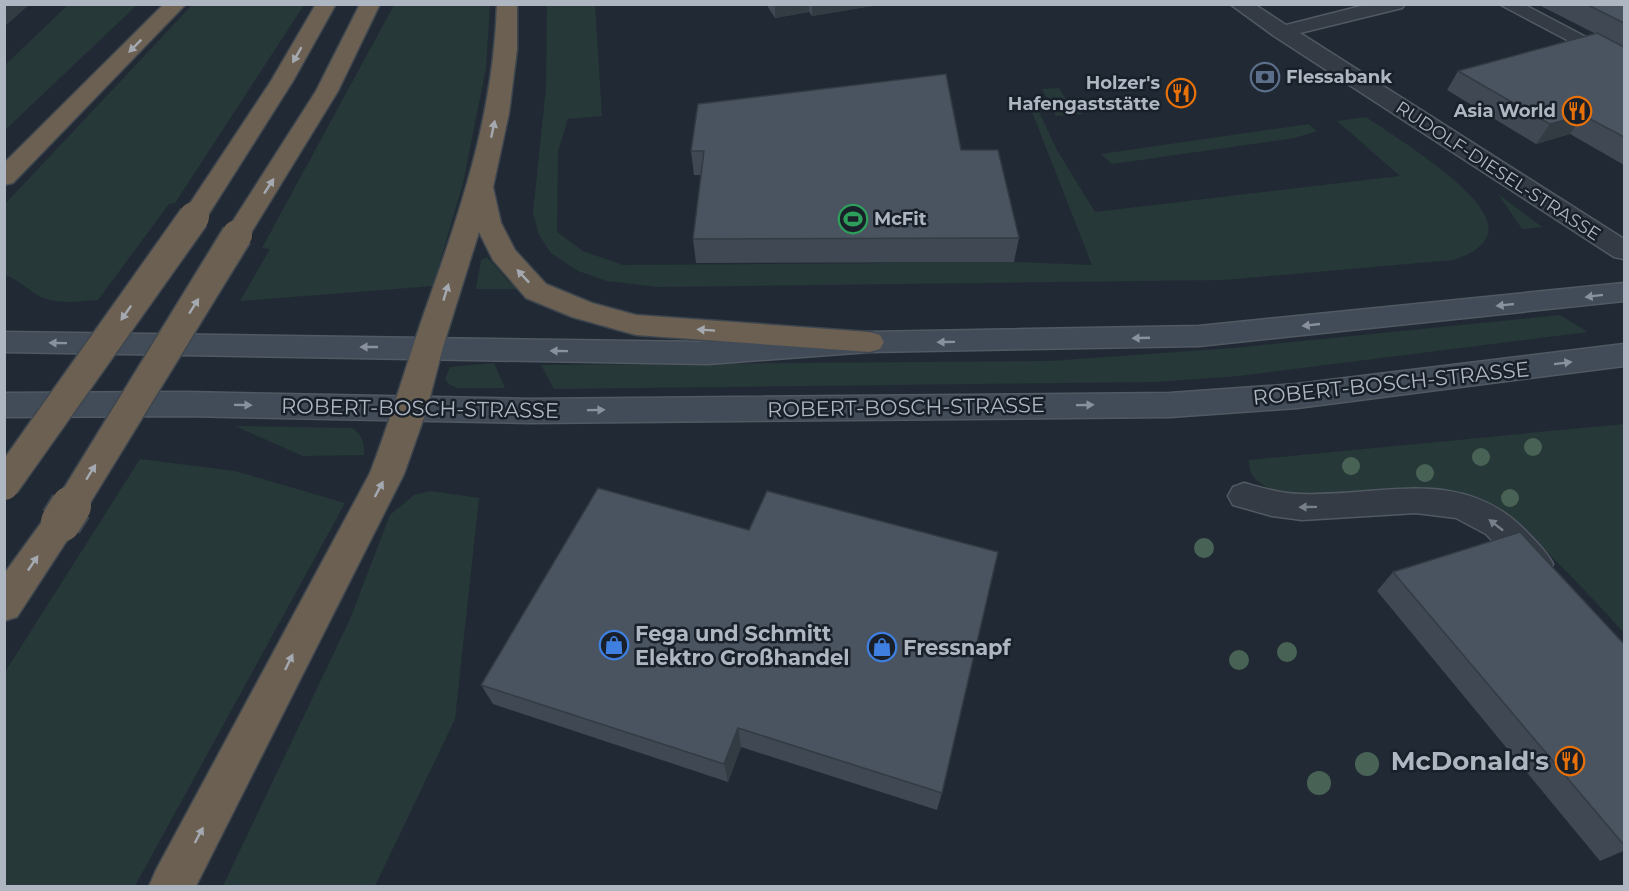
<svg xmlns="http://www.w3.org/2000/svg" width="1629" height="891" font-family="Montserrat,sans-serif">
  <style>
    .green { fill: #263837 }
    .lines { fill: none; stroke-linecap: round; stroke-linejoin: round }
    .lane-casing { stroke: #515963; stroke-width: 3 }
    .street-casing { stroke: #515963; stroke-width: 3 }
    .secondary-casing { stroke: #515963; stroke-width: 3 }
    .highway-casing { stroke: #3e464f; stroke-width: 3 }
    .lane { fill: #343b45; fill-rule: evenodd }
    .street { fill: #343b45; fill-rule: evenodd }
    .secondary { fill: #424b58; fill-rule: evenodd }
    .highway { fill: #6b6051; fill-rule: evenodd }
    .highway-bridge-far2-casing { stroke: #3e464f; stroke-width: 25; stroke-linecap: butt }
    .highway-bridge-far1-casing { stroke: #3e464f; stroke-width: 33; stroke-linecap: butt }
    .highway-bridge-casing { stroke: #3e464f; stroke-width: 44; stroke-linecap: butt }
    .highway-bridge-far2 { stroke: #6b6051; stroke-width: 22 }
    .highway-bridge-far1 { stroke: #6b6051; stroke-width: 30 }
    .highway-bridge { stroke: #6b6051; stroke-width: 40 }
    .tree { fill: #486255 }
    .wall { fill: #3f4853 }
    .shaded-wall { fill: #333b43 }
    .building { fill: #495460; stroke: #333b43; stroke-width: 1.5 }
    .oneway { fill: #a4a9b1 }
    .oneway2 { fill: #88919d }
    .oneway3 { fill: #777f8a }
    .labels { text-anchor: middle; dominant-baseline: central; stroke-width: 5; stroke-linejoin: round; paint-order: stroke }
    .far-poi-label { font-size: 18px; font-weight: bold; fill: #aeb6c2; stroke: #192029; text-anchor: start }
    .far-street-label { font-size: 18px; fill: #aeb6c2; stroke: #192029 }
    .street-label { font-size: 21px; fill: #aeb6c2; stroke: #192029 }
    .poi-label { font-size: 21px; font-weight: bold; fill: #aeb6c2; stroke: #192029; text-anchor: start }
    .near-poi-label { font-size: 26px; font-weight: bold; fill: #aeb6c2; stroke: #192029; text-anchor: end }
  </style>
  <rect width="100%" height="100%" fill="#212a34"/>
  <!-- green -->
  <g class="green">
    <path d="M193,4l111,1 -129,198 -6,1 -71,96c-18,1 -40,5 -57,-3 -13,-7 -22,-17 -36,-22v-71z"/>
    <path d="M595,4l7,112 -34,3 -10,32 -1,81 26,19 40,14 391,-3 78,3 -65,-166h6l24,51 38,62 305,-36 -63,-55 29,-4c26,18 133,82 122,117 -5,15 -21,21 -35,26l-229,20 -566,7 -51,-6 -29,-10 -27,-18 -12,-18 -6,-22 13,-125 1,-83z"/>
    <polygon points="68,5 137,5 5,130 5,65"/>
    <polygon points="394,5 490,5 486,68 463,183 433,286 240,301 270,249 262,248"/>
    <polygon points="1059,88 1065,98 1073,98 1083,114 1056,116 1042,89"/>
    <polygon points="1309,124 1317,131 1295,138 1112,164 1101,154"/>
    <polygon points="1498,194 1542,227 1522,229"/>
    <polygon points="487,257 509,282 520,289 476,289 481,260"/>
    <polygon points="1560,315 1588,332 1239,376 1154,382 554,389 541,365 1050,361 1233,348"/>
    <polygon points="494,363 505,388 457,388 450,385 445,379 450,367"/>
    <path d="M1624,424v209c-23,-26 -47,-51 -72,-76 -11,-12 -22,-25 -35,-36 -19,-16 -45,-27 -70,-31 -37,-7 -201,31 -198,-30z"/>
    <path d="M235,426l117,2c11,7 12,15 12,27l-61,1z"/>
    <polygon points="140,459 235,471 345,503 135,886 5,886 5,672"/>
    <polygon points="430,491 479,498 455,719 375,886 223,886 350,619 390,515 414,495"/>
  </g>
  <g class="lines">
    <!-- lane casing -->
    <g class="lane-casing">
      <g id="lane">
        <polygon points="1499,4 1523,4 1624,57 1624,70"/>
        <path d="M1244,483c19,5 38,11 58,11 79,3 157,-29 222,35 10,11 22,21 29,35l-5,10 -12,4 -12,-4 -38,-40 -30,-16 -40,-5 -114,7 -30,-4 -39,-11 -5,-9 5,-9z"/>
      </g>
    </g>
    <!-- street casing -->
    <g class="street-casing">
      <polygon id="street" points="1230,4 1254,4 1286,25 1369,4 1405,4 1402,8 1300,33 1624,239 1624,259 1614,257 1274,36"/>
    </g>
    <!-- secondary casing -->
    <g class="secondary-casing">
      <g id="secondary">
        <polygon points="1624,283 1624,301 1199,346 869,352 708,364 4,352 4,332 708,342 869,332 1199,326"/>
        <polygon points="1624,344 1624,366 1297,408 1170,417 530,423 185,416 4,417 4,393 185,392 530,399 1170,393 1297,384"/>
      </g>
    </g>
    <!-- highway casing -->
    <g class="highway-casing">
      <g id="highway">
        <polygon points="164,4 186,4 13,183 4,185 4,163"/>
        <polygon points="316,4 336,4 293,81 205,220 196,222 187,220 183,214 271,81"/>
        <polygon points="360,4 380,4 338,91 246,241 237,243 228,241 224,235 316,91"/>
        <path d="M497,4h20v45l-8,64 -16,74 8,36 14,27 31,34 46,19 44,12 233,17 11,3 4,7 -4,7 -11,3 -233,-17 -64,-18 -46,-19 -33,-38 -14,-28 -36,115 -16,62 -23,65 -208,412h-47l7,-16 214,-397c19,-49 34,-100 51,-151 38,-108 72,-201 76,-318z"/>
        <polygon points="61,508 73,512 79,522 17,617 4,621 4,574 49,512"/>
      </g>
    </g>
    <!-- lane -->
    <use href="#lane" class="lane"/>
    <!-- street -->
    <use href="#street" class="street"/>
    <!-- secondary -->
    <use href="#secondary" class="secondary"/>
    <!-- highway -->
    <use href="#highway" class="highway"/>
    <!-- highway-bridge-far2 casing -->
    <g class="highway-bridge-far2-casing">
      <polyline id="highway-bridge-far2" points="193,218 196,214"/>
    </g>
    <!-- highway-bridge-far1 casing -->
    <g class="highway-bridge-far1-casing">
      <g id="highway-bridge-far1">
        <polyline points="4,485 194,217"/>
        <polyline points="70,507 237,235"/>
      </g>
    </g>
    <!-- highway-bridge casing -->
    <g class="highway-bridge-casing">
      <polyline id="highway-bridge" points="61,522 71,506"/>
    </g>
    <!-- highway-bridge-far2 -->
    <use href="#highway-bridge-far2" class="highway-bridge-far2"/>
    <!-- highway-bridge-far1 -->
    <use href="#highway-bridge-far1" class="highway-bridge-far1"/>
    <!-- highway-bridge -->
    <use href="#highway-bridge" class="highway-bridge"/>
  </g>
  <!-- trees -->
  <g class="tree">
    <circle cx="1533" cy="447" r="9"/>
    <circle cx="1481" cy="457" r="9"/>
    <circle cx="1351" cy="466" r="9"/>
    <circle cx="1425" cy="473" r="9"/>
    <circle cx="1510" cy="498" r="9"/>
    <circle cx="1204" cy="548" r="10"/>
    <circle cx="1287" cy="652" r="10"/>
    <circle cx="1239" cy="660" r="10"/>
    <circle cx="1367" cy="764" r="12"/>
    <circle cx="1319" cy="783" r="12"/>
  </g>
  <!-- wall -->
  <g class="wall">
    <polygon points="766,4 884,4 812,16 809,12 775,18"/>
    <polygon points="1537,4 1624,4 1624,165 1570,134 1536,144 1447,90 1458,71 1596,34"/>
    <polygon points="961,150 1019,238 1014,262 696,263 693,239 701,175 694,175 691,151"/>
    <polygon points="598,488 942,793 937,810 741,747 728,782 493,704 481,685"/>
    <polygon points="1393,572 1624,644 1624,851 1600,861 1377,591"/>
  </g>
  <!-- shaded-wall -->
  <g class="shaded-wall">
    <polygon points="4,4 30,4 4,27"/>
    <polygon points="775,4 809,4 809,12 775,18"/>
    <polygon points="812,4 884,4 812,16"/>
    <polygon points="1583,115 1570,134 1536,144 1550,124"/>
    <polygon points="738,728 741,747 728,782 724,764"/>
    <polygon points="1624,850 1624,851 1600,861"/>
  </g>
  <!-- building -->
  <g class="building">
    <polygon points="1586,4 1624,4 1624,23"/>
    <polygon points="1597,33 1624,47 1624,137 1583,115 1550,124 1458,71"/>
    <polygon points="946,74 961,150 998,150 1019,238 693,239 704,151 691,151 698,104"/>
    <polygon points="598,488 749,530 767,491 998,552 942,793 738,728 724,764 481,685"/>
    <polygon points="1520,532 1624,644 1624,845 1393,572"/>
  </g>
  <!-- one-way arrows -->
  <defs><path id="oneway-solid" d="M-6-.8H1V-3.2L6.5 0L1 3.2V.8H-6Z" transform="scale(1.5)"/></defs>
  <g class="oneway">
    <use href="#oneway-solid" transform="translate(135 46) rotate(135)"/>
    <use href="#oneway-solid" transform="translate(297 55) rotate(120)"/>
    <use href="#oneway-solid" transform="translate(493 129) rotate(-78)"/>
    <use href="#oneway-solid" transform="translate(269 186) rotate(-57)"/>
    <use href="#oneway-solid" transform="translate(523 276) rotate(-133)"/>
    <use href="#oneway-solid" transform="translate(446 292) rotate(-73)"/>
    <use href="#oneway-solid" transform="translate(194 306) rotate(-58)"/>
    <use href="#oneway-solid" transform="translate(126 313) rotate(125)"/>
    <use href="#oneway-solid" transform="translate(706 330) rotate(-176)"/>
    <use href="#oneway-solid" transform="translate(91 472) rotate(-58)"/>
    <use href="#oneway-solid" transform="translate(379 489) rotate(-62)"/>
    <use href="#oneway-solid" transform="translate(33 563) rotate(-56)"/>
    <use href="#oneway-solid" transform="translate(289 662) rotate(-64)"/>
    <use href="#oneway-solid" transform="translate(199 835) rotate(-62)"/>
  </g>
  <g class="oneway2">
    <use href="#oneway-solid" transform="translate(1594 296) rotate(173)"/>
    <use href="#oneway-solid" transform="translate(1505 305) rotate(174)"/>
    <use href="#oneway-solid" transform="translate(1311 325) rotate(174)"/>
    <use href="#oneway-solid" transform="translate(1141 338) rotate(178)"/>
    <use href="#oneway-solid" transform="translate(946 342) rotate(179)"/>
    <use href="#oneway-solid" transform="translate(58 343) rotate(-179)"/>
    <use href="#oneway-solid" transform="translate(369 347) rotate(-180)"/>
    <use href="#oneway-solid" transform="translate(559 351) rotate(-179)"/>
    <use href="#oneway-solid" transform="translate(1563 363) rotate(-7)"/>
    <use href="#oneway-solid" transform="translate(243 405) rotate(1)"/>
    <use href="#oneway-solid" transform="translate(1085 405) rotate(-1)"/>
    <use href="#oneway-solid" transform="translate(596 410) rotate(-1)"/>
  </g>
  <g class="oneway3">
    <use href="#oneway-solid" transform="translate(1308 507) rotate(179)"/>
    <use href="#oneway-solid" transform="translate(1496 525) rotate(-142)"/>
  </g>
  <!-- icons -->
  <defs>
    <g id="bank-ring" transform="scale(1.5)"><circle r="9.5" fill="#192029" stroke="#5c6f8a" stroke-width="1.5"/><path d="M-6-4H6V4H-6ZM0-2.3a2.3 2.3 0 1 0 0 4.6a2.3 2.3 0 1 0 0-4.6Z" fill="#5c6f8a"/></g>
    <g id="restaurant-ring" transform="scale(1.5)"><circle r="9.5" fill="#192029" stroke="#e8710a" stroke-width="1.5"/><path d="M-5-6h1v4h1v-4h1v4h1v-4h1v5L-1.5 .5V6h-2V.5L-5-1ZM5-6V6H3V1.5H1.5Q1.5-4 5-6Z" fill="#e8710a"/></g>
    <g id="stadium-ring" transform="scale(1.5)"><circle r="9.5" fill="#192029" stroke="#2e9e5b" stroke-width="1.5"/><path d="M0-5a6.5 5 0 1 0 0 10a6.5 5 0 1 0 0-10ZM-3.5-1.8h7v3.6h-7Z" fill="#2e9e5b"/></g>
    <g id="shop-ring" transform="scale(1.5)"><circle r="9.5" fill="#192029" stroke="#3f7fe0" stroke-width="1.5"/><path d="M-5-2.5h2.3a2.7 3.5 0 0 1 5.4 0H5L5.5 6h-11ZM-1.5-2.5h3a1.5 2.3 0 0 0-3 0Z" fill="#3f7fe0"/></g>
  </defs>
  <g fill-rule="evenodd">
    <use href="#bank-ring" x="1265" y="77"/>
    <use href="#restaurant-ring" x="1181" y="93"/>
    <use href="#restaurant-ring" x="1577" y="111"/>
    <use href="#stadium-ring" x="853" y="219"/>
    <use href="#shop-ring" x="614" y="645"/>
    <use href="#shop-ring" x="882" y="647"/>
    <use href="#restaurant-ring" x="1570" y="761"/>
  </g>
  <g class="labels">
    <!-- far-poi labels -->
    <g class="far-poi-label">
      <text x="1286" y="77">Flessabank</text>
      <text x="1160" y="83" text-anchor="end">Holzer's<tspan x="1160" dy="21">Hafengaststätte</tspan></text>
      <text x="1556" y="111" text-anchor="end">Asia World</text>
      <text x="874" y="219">McFit</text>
    </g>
    <!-- far-street labels -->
    <g class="far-street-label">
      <text transform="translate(1498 171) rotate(33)">RUDOLF-DIESEL-STRASSE</text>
    </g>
    <!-- street labels -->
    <g class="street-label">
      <text transform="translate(1391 383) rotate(-6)">ROBERT-BOSCH-STRASSE</text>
      <text transform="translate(906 407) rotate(-1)">ROBERT-BOSCH-STRASSE</text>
      <text transform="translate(420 408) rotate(1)">ROBERT-BOSCH-STRASSE</text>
    </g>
    <!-- poi labels -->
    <g class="poi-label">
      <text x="635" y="633">Fega und Schmitt<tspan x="635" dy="24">Elektro Großhandel</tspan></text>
      <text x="903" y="647">Fressnapf</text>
    </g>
    <!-- near-poi labels -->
    <g class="near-poi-label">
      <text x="1549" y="761">McDonald's</text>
    </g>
  </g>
  <!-- border -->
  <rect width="1629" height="891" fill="none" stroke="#aeb6c2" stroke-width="12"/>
</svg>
